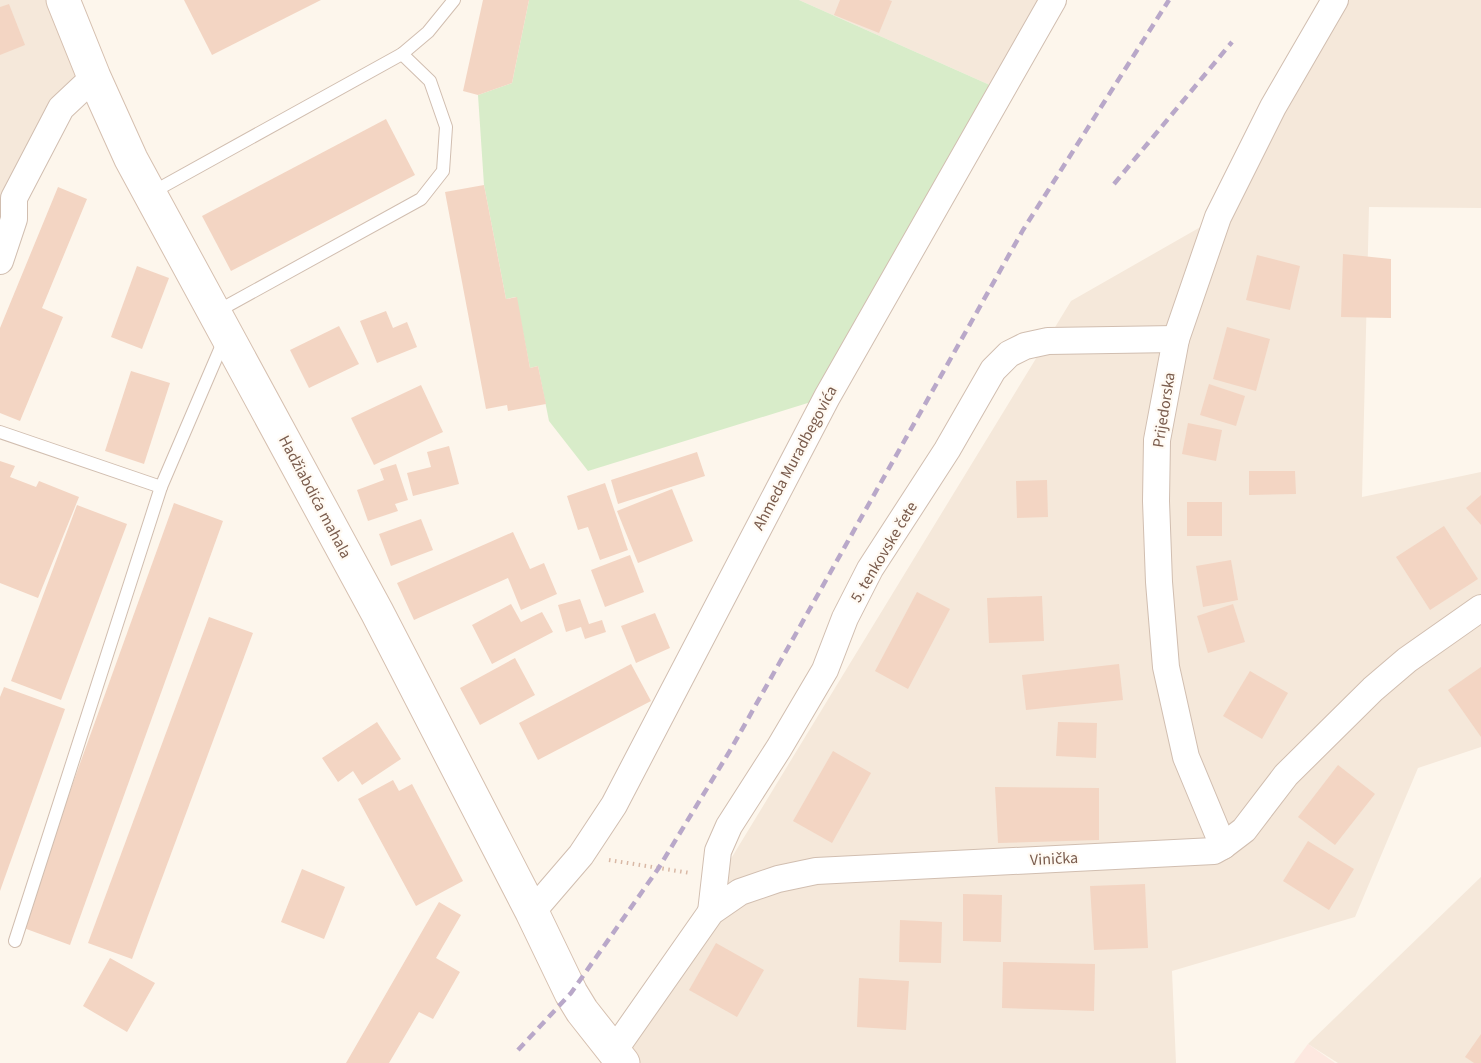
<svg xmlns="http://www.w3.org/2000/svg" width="1481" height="1063" font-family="'Source Sans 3',sans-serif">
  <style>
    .residential { fill: #f5e8da }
    .commercial { fill: #fde8e0 }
    .green { fill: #d8ecc9 }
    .building { fill: #f3d5c3 }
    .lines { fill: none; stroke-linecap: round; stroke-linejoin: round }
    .lane-casing { stroke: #d1beb0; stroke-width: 14 }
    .street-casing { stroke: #d1beb0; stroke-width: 28 }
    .secondary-casing { stroke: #d6c0b0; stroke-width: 35 }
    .path { stroke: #d9b8a5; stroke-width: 4; stroke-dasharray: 1.5 4.5; stroke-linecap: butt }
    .lane { stroke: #fff; stroke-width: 12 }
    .street { stroke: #fff; stroke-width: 26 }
    .secondary { stroke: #fff; stroke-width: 33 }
    .rail { stroke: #b9a8c9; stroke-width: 4.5; stroke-dasharray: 9 6; stroke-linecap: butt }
    .labels { text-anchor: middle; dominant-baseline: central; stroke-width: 4.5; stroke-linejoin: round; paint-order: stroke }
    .street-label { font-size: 16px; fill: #7a5c4d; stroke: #fffaf3 }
  </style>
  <rect width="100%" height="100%" fill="#fdf6ec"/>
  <!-- residential -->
  <g class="residential">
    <polygon points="0,0 61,0 94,77 61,108 0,261"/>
    <polygon points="799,0 1053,0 1001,90"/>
    <polygon points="1335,0 1481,0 1481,208 1369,207 1362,497 1481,472 1481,747 1418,768 1355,917 1172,971 1176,1063 625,1063 613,1052 1071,301 1218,217"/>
    <polygon points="1481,877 1481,1063 1338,1063 1308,1044"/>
  </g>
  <!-- commercial -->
  <polygon class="commercial" points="1308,1044 1335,1063 1294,1063"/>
  <!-- green -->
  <polygon class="green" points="529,0 799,0 1001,90 827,397 588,471 549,421 538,366 530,368 516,297 506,299 484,185 478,95 512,83"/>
  <!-- building -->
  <g class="building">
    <polygon points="184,0 321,0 212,55"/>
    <polygon points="483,0 529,0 512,83 478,95 463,91"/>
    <polygon points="840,0 889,0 892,1 879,33 834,15"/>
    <polygon points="9,4 25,45 0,55 0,7"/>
    <polygon points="386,119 415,175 231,271 202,216"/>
    <polygon points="484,185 506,299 517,297 530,368 538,366 546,404 508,411 507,405 486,409 445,192"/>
    <polygon points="58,187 87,199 42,308 63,317 20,421 0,413 0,328"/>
    <polygon points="1343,254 1391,259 1391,318 1341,317"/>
    <polygon points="1257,255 1300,266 1290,310 1246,300"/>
    <polygon points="137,266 169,278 142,349 111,337"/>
    <polygon points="386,311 393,328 407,322 417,347 377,363 360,321"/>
    <polygon points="339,326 359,364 309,388 290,350"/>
    <polygon points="1227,327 1270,339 1256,391 1213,379"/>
    <polygon points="131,371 170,383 144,464 105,451"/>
    <polygon points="1209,384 1245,396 1236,426 1200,415"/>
    <polygon points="421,385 443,432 374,465 351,418"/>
    <polygon points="1188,423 1222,430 1216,461 1182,454"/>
    <polygon points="449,446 459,484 413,496 407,473 431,467 427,452"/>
    <polygon points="697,452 705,476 618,504 611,480"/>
    <polygon points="0,461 15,466 10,477 36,487 39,481 79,497 38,598 0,583"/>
    <polygon points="396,464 408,500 395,504 398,511 368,521 357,490 384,480 380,469"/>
    <polygon points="1249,471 1295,471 1296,494 1249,495"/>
    <polygon points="1047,480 1048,517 1017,518 1016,481"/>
    <polygon points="605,483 628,550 600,560 588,527 578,530 567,496"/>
    <polygon points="672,489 693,541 638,563 617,511"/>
    <polygon points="1481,495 1481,525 1466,508"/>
    <rect x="1187" y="502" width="35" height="34"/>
    <polygon points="174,503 223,521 70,945 21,927"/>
    <polygon points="77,505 127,524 61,700 11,681"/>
    <polygon points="421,519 433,550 391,566 379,534"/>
    <polygon points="1444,526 1478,579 1430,610 1396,557"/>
    <polygon points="513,532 530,569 544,563 557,594 521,610 508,578 414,620 397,583"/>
    <polygon points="630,555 644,592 605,607 591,570"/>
    <polygon points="1231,560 1238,600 1203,607 1196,566"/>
    <polygon points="917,592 950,609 908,689 875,671"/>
    <polygon points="1042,596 1044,641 989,643 987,598"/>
    <polygon points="580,599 589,624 602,620 606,632 585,639 581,627 566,632 558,605"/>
    <polygon points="511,604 521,622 542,612 553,632 492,664 472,625"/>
    <polygon points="1233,604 1245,642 1208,653 1197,616"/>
    <polygon points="655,613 670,648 636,663 621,626"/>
    <polygon points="209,617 253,633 132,959 88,943"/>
    <polygon points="515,658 535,695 480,725 460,688"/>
    <polygon points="631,664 651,701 538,760 519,723"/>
    <polygon points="1119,664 1123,700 1026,710 1022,675"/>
    <polygon points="1481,667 1481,737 1448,690"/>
    <polygon points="1250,671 1288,693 1262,739 1223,716"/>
    <polygon points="4,687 65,709 0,891 0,697"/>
    <polygon points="377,722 401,759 362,785 353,771 338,782 322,758"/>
    <polygon points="1058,722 1097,723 1096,758 1056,756"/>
    <polygon points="833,751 871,773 832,843 793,821"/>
    <polygon points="1338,765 1375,794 1335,845 1298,817"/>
    <polygon points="393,780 399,791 412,784 463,881 416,906 358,799"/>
    <polygon points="995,787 1099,788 1099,840 998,843"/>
    <polygon points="1308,841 1354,869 1329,910 1283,881"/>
    <polygon points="302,869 345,887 324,939 281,922"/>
    <polygon points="1145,884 1148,948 1094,950 1090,886"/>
    <polygon points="963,894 1002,895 1001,942 963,941"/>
    <polygon points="439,902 461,915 436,958 460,972 433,1019 419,1012 389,1063 346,1063"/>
    <polygon points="900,920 942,922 941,963 899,962"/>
    <polygon points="716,943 764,970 737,1017 689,990"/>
    <polygon points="110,958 155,983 127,1032 83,1006"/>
    <polygon points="1003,962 1095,964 1094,1011 1002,1008"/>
    <polygon points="859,978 909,981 906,1030 857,1027"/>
    <polygon points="1481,1034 1481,1063 1474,1063 1465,1057"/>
  </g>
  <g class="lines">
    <!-- lane casing -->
    <g class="lane-casing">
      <g id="lane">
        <polyline points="151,193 402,54 428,32 454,0"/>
        <polyline points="216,312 421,199 443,171 446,127 430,81 402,54"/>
        <polyline points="0,432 161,487"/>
        <polyline points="15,941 161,487 224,340"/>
      </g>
    </g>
    <!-- street casing -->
    <g class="street-casing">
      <g id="street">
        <polyline points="0,261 14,219 14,198 61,108 94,77"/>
        <polyline points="1223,846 1186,757 1166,667 1159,582 1156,501 1157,440 1176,339 1218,217 1273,107 1335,0"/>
        <polyline points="532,912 581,855 614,805 827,397 1053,0"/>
        <polyline points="711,912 718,851 729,826 779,748 825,670 845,618 870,569 947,450 993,370 1009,354 1025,346 1048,341 1176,339"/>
        <polyline points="613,1052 711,912 740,892 778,879 816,871 1214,851 1223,846 1244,830 1286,775 1373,689 1407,660 1481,608"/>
      </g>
    </g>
    <!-- secondary casing -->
    <g class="secondary-casing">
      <polyline id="secondary" points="63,0 94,77 131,159 377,612 532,912 571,993 582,1011 623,1063"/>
    </g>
    <!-- path -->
    <polyline class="path" points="609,860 690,873"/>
    <!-- lane -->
    <use href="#lane" class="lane"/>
    <!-- street -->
    <use href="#street" class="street"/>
    <!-- secondary -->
    <use href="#secondary" class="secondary"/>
    <!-- rail -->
    <g class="rail">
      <polyline points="1114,184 1232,42"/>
      <polyline points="518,1050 571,993 658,869 731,749 1023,230 1169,0"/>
    </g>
  </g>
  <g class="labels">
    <!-- street labels -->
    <g class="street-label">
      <text transform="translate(1164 410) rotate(-81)">Prijedorska</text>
      <text transform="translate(795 458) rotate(-62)">Ahmeda Muradbegovića</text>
      <text transform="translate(315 497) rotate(62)">Hadžiabdića mahala</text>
      <text transform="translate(884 552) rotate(-59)">5. tenkovske čete</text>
      <text transform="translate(1054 859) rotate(-3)">Vinička</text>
    </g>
  </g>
</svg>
